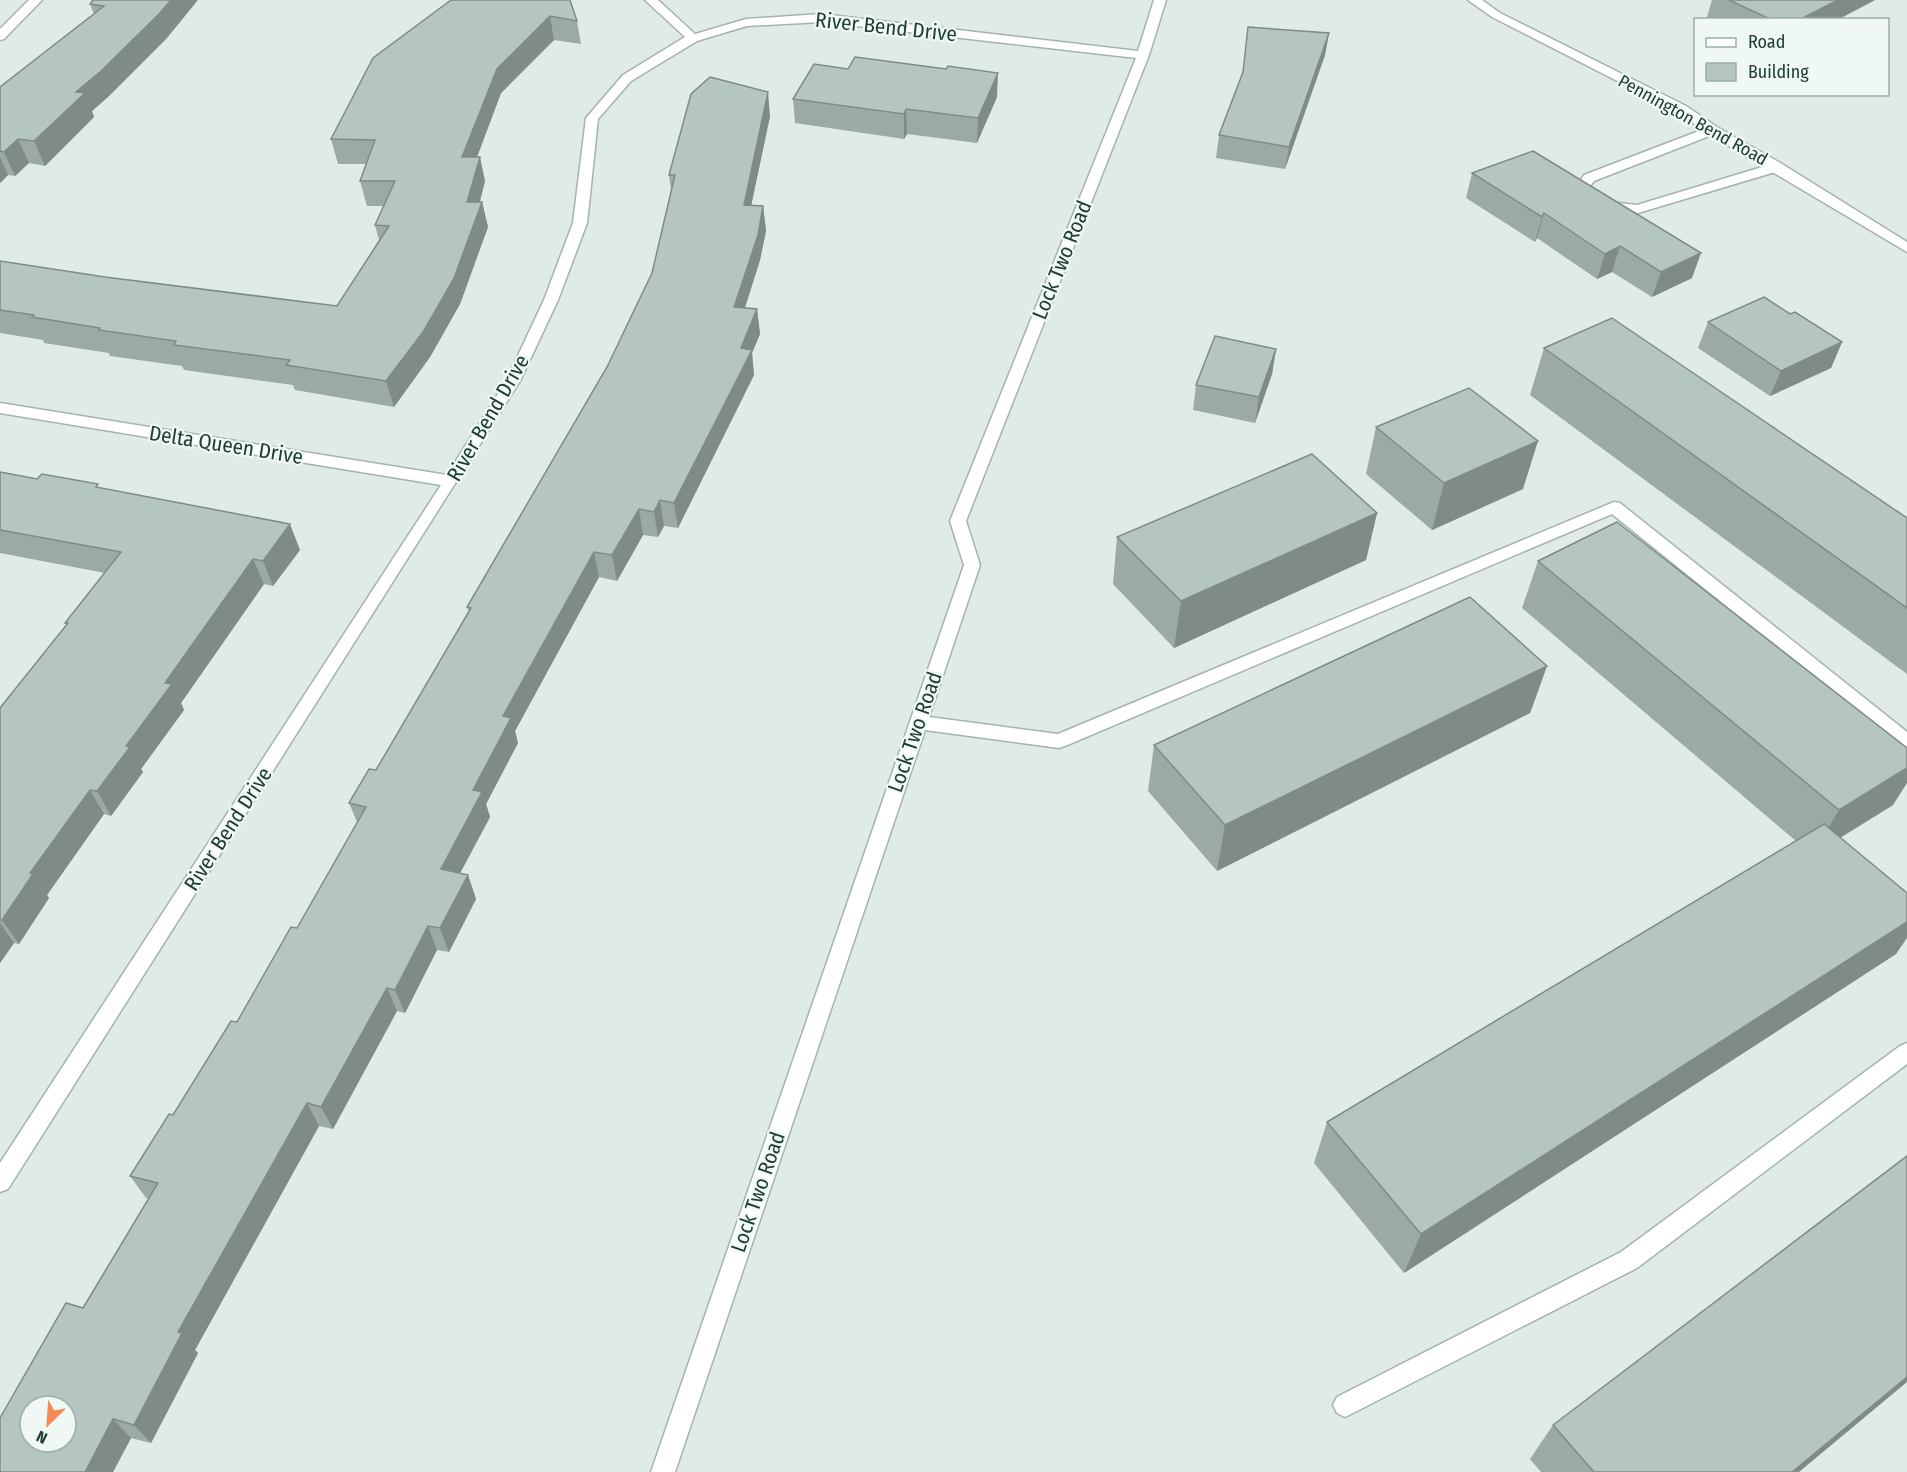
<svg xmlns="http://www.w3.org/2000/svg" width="1907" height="1472" font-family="'Fira Sans Condensed',sans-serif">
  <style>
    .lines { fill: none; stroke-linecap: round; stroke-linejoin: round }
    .service-casing { stroke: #a3b3af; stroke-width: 3 }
    .minor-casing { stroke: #a3b3af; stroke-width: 3 }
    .service { fill: #fff; fill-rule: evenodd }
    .minor { fill: #fff; fill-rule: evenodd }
    .wall { fill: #9caaa5 }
    .shaded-wall { fill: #7f8b86 }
    .building { fill: #b5c6c0; stroke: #7f8b86; stroke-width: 1.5; fill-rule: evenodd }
    .labels { text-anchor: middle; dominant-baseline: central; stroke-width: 4.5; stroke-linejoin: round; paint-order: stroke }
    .far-street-label { font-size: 18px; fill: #203c37; stroke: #f0f8f5 }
    .street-label { font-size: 21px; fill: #203c37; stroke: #f0f8f5 }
  </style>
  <rect width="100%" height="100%" fill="#e0ebe7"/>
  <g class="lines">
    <!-- service casing -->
    <g class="service-casing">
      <polygon id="service" points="1712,126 1718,130 1717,133 1594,181 1587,190 1601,201 1637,205 1772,164 1777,163 1784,167 1782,170 1638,213 1592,208 1573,191 1584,175"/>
    </g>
    <!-- minor casing -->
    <g class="minor-casing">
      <g id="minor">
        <polygon points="29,0 42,0 4,39 0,40 0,29"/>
        <polygon points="645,0 658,0 695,34 746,19 821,14 1138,51 1154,0 1166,0 1149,55 966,521 980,565 929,717 1058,734 1614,502 1620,503 1907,732 1907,749 1901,747 1612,514 1065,746 1059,748 925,730 675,1472 651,1472 964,565 950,521 1136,58 821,22 747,26 697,41 631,81 598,119 587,223 558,300 520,381 8,1189 0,1192 0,1163 441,485 0,413 0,403 447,475 506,381 544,300 573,223 586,118 623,75 685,37"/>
        <polygon points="1468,0 1482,0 1500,13 1686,106 1717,127 1782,164 1907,242 1907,252 1707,133 1678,112 1492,17"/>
        <polygon points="1907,1043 1907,1064 1637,1268 1353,1413 1345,1417 1337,1413 1333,1405 1337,1397 1621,1252 1900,1046"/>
      </g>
    </g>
    <!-- service -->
    <use href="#service" class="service"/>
    <!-- minor -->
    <use href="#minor" class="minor"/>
  </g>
  <!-- wall -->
  <g class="wall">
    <polygon points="93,0 167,38 109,96 92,111 94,117 45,166 29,163 15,176 8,175 0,183 0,87 94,14 90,4"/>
    <polygon points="451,0 577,21 581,44 554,40 501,93 477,157 485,181 480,202 482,202 488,227 460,304 430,357 394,407 295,390 293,385 184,370 182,366 110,356 109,353 44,343 43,340 0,333 0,261 105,277 337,306 379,240 375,225 384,206 367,206 360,181 366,164 338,164 331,139"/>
    <polygon points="1712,0 1875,0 1837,20 1712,20 1707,17"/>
    <polygon points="1248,27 1329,33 1325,55 1285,169 1216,158 1219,135 1243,74"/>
    <polygon points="997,97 977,143 907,134 904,139 795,123 793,99"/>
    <polygon points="770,116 751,206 763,206 766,231 760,260 745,308 757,309 760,334 752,353 754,375 678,528 664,526 658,537 643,535 617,581 599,577 515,731 518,743 486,804 490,817 460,873 468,875 476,899 449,952 437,950 405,1013 397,1011 333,1129 319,1126 195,1350 198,1353 151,1443 131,1438 113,1472 0,1472 83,1308 149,1198 146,1198 130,1176 237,1022 297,928 357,822 349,803 376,770 469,612 467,607 607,367 652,273 671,190 669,175"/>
    <polygon points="1472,173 1692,278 1652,297 1612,272 1597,279 1537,238 1535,242 1466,198"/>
    <polygon points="1790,314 1842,342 1831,368 1770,396 1698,348 1708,322"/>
    <polygon points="1544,348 1907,518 1907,674 1530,395"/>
    <polygon points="1276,349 1272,374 1255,423 1193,410 1196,385"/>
    <polygon points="1376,427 1523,489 1432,530 1366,474"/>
    <polygon points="0,472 37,479 100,488 300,550 273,586 264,584 181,703 184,710 141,769 143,772 111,816 104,814 47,895 49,898 19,944 14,943 0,963 0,708 67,625 65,623 105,573 0,553"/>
    <polygon points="1377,513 1366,560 1174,648 1113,584 1117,537"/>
    <polygon points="1538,561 1893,805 1840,838 1896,954 1404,1273 1314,1163 1327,1122 1796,841 1522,608"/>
    <polygon points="1547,666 1530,713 1217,871 1148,791 1154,745"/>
    <polygon points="1553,1425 1799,1472 1541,1472 1530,1459"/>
  </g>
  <!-- shaded-wall -->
  <g class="shaded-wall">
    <polygon points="171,0 198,0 167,38 109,96 92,111 94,117 45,166 34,141 76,92"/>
    <polygon points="1838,0 1875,0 1837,20 1799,20"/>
    <polygon points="550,16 554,40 501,93 468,181 462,157 497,69"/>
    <polygon points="1329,33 1325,55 1285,169 1289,147"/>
    <polygon points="998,73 997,97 977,143 978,118"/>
    <polygon points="768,92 770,116 746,230 744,205"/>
    <polygon points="906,109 907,134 904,139 904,114"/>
    <polygon points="18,139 29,163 15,176 4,152"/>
    <polygon points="0,157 8,175 0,183"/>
    <polygon points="480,157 485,181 474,223 482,202 488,227 460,304 430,357 394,407 386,381 467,202"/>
    <polygon points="763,206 766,231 760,260 737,332 734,307"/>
    <polygon points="1544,213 1537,238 1535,242 1542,217"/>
    <polygon points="1620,246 1612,272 1597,279 1605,254"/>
    <polygon points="1701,253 1692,278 1652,297 1661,272"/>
    <polygon points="757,309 760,334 752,353 754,375 678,528 674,503"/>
    <polygon points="1842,342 1831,368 1770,396 1781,371"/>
    <polygon points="1276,349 1272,374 1255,423 1259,397"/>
    <polygon points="1538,441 1523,489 1432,530 1444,483"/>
    <polygon points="660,500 664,526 658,537 654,512"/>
    <polygon points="639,509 643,535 617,581 612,555"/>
    <polygon points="1377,513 1366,560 1174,648 1181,601"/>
    <polygon points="290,524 300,550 273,586 263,561"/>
    <polygon points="594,552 599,577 515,731 518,743 486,804 490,817 449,894 441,869 503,716"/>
    <polygon points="253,559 264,584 181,703 184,710 141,769 143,772 111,816 97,791 165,683"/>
    <polygon points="1547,666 1530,713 1217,871 1225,825"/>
    <polygon points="1907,768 1907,783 1893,805 1812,855 1839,810"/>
    <polygon points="90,790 104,814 47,895 49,898 19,944 2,920 30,873"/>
    <polygon points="468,875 476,899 449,952 440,928"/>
    <polygon points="1907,922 1907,938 1896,954 1404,1273 1421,1234"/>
    <polygon points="0,923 14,943 0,963"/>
    <polygon points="428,926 437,950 405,1013 395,990"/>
    <polygon points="387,988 397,1011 333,1129 321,1107"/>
    <polygon points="307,1103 319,1126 195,1350 198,1353 151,1443 134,1425 178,1332"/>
    <polygon points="1907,1377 1907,1382 1799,1472 1792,1472"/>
    <polygon points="113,1419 131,1438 113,1472 85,1472"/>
  </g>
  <!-- building -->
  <g class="building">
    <polygon points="93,0 171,0 159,14 100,72 76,92 85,93 34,141 18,139 4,152 0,151 0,87 104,6 90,4"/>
    <polygon points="451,0 570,0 577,21 550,16 497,69 462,157 480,157 467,202 482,202 454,278 423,332 386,381 286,365 290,360 174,345 176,341 99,330 100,328 32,317 34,315 0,310 0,261 105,277 337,306 389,226 375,225 395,181 360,181 375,140 331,139 373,58"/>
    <polygon points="1729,0 1838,0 1799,20 1772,20"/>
    <polygon points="1248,27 1329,33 1289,147 1219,135 1243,72"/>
    <polygon points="855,57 946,69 948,66 998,73 978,118 906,109 904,114 793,99 814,64 848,69"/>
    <path d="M710,77l58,15 -24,113 19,1 -5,29 -24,72 23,2 -16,39 11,2 -78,153 -14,-3 -6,12 -15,-3 -27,46 -18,-3 -91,164 8,2 -38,72 9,2 -41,77 27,6 -28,53 -12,-2 -33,64 -8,-2 -66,119 -14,-4 -129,229 4,1 -48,92 -21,-6 -28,53h-85v-54l66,-115 17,5 75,-125 -28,-7 39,-62 4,1 58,-94 6,1 54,-95 6,1 69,-121 -17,-4 20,-34 7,1 95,-162 -4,-1 140,-240 45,-94 23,-98h-6l22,-81zM30,1406h36v36h-36z"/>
    <polygon points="1533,151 1701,253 1661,272 1620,246 1605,254 1544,213 1542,217 1472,173"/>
    <polygon points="1764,297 1790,314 1795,312 1842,342 1781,371 1708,322"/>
    <polygon points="1612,318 1907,518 1907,608 1544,348"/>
    <polygon points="1215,336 1276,349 1259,397 1196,385"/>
    <polygon points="1469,388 1538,441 1444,483 1376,427"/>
    <polygon points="1312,454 1377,513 1181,601 1117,537"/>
    <polygon points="0,472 37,479 42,474 98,484 96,487 290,524 263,561 253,559 165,683 172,684 126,746 130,747 97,791 90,790 30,873 33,874 2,920 0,920 0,708 68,623 65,623 121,552 0,530"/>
    <polygon points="1617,522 1907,748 1907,768 1839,810 1538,561"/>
    <polygon points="1470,597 1547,666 1225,825 1154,745"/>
    <polygon points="1824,824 1907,893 1907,922 1421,1234 1327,1122"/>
    <polygon points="1907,1156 1907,1377 1792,1472 1594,1472 1553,1425"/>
  </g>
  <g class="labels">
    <!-- far-street labels -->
    <g class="far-street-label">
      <text transform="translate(1693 120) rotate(29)">Pennington Bend Road</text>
    </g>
    <!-- street labels -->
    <g class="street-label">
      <text transform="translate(886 27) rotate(6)">River Bend Drive</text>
      <text transform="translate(1062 260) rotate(-68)">Lock Two Road</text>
      <text transform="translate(488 418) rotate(-60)">River Bend Drive</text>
      <text transform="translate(226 445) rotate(9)">Delta Queen Drive</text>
      <text transform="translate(915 732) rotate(-71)">Lock Two Road</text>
      <text transform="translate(228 829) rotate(-57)">River Bend Drive</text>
      <text transform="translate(758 1192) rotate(-71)">Lock Two Road</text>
    </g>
  </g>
  <!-- legend -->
  <rect x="1694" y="18" width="195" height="78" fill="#f0f8f5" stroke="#9dada9" stroke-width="1.5"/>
  <rect x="1706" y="38" width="30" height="9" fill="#ffffff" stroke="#9dada9" stroke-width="1.5"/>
  <text x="1748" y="48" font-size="18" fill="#203c37">Road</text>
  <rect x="1706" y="63" width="30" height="18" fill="#b5c6c0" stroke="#9dada9" stroke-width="1.5"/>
  <text x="1748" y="78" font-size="18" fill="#203c37">Building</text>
  <!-- north arrow -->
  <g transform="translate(48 1424) rotate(205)"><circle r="28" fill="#f0f8f5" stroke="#9dada9" stroke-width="1.5"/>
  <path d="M0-4.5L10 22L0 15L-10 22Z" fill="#f58b54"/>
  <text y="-9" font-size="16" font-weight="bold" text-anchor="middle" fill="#203c37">N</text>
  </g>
</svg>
